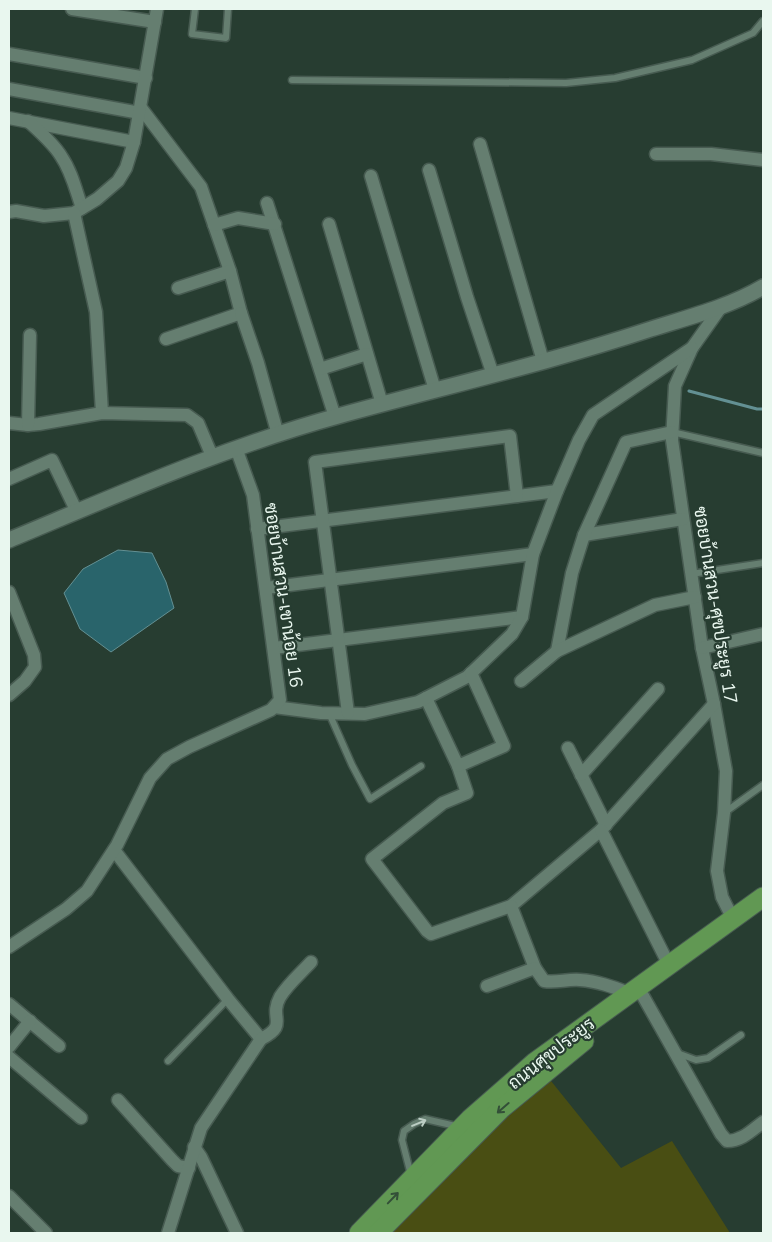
<svg xmlns="http://www.w3.org/2000/svg" width="772" height="1242" font-family="Mulish,Sarabun,sans-serif">
  <style>
    .green { fill: #494e13 }
    .water { fill: #29646b; stroke: #639093 }
    .lines { fill: none; stroke-linecap: round; stroke-linejoin: round }
    .stream { stroke: #639093; stroke-width: 3 }
    .service-casing { stroke: #475b51; stroke-width: 9 }
    .minor-casing { stroke: #475b51; stroke-width: 15 }
    .tertiary-casing { stroke: #475b51; stroke-width: 18 }
    .primary-casing { stroke: #475b51; stroke-width: 21 }
    .service { stroke: #657e70; stroke-width: 6 }
    .minor { stroke: #657e70; stroke-width: 12 }
    .tertiary { stroke: #657e70; stroke-width: 15 }
    .primary { stroke: #619853; stroke-width: 19 }
    .oneway { stroke: #334f38 }
    .oneway2 { stroke: #bbcdc3 }
    .labels { text-anchor: middle; dominant-baseline: central; stroke-width: 4.5; stroke-linejoin: round; paint-order: stroke }
    .street-label { font-size: 18px; fill: #e9f7ef; stroke: #273d31 }
  </style>
  <rect width="100%" height="100%" fill="#273d31"/>
  <!-- green -->
  <polygon class="green" points="547,1076 621,1168 672,1141 730,1233 389,1233"/>
  <!-- water -->
  <polygon class="water" points="118,550 152,553 166,582 174,608 111,652 80,629 64,593 83,569"/>
  <g class="lines">
    <!-- stream -->
    <polyline class="stream" points="689,391 757,409 763,409"/>
    <!-- service casing -->
    <g class="service-casing">
      <g id="service">
        <polyline points="195,9 192,34 226,38 228,9"/>
        <polyline points="292,80 566,83 615,78 692,60 753,33 763,21"/>
        <polyline points="672,432 763,453"/>
        <polyline points="691,574 763,563"/>
        <polyline points="329,713 352,765 370,799 421,766"/>
        <polyline points="724,813 763,785"/>
        <polyline points="677,1053 696,1060 708,1058 741,1035"/>
        <polyline points="168,1061 228,999"/>
        <polyline points="411,1175 402,1140 404,1131 414,1124 425,1119 460,1127"/>
      </g>
    </g>
    <!-- minor casing -->
    <g class="minor-casing">
      <g id="minor">
        <polyline points="72,9 155,22"/>
        <polyline points="9,54 146,78"/>
        <polyline points="9,89 140,113"/>
        <polyline points="141,108 201,187 230,271 241,313 166,339"/>
        <polyline points="9,118 134,142"/>
        <path d="M28,121c12,11 25,22 33,35 11,16 15,35 21,52"/>
        <polyline points="480,144 543,361"/>
        <polyline points="656,154 711,154 763,160"/>
        <polyline points="429,170 467,297 493,375"/>
        <polyline points="371,176 435,390"/>
        <polyline points="267,203 335,417"/>
        <polyline points="9,212 16,211 44,216 74,213 97,199 118,181 126,168 134,142 157,9"/>
        <polyline points="74,213 96,312 102,413"/>
        <polyline points="329,224 382,404"/>
        <polyline points="214,225 238,218 275,224"/>
        <polyline points="178,288 230,271"/>
        <polyline points="721,307 692,348 675,386 672,440 702,648 714,704 726,771 724,813 717,871 722,897 733,919"/>
        <polyline points="241,313 258,363 278,435"/>
        <polyline points="320,369 367,354"/>
        <polyline points="9,423 28,425 39,424 102,413 187,415 198,423 212,456"/>
        <polyline points="28,425 30,335"/>
        <polyline points="9,479 52,460 77,512"/>
        <polyline points="257,529 557,491"/>
        <polyline points="584,535 683,519"/>
        <polyline points="266,588 533,554"/>
        <polyline points="9,592 34,655 35,667 25,681 9,695"/>
        <polyline points="274,648 522,617"/>
        <polyline points="702,648 763,634"/>
        <polyline points="557,651 572,573 584,535 626,442 672,432"/>
        <polyline points="521,681 557,651 655,605 695,597"/>
        <polyline points="426,698 458,766 467,793 443,803 372,859 427,931 431,934 511,906 601,830 714,704"/>
        <polyline points="274,707 321,713 365,714 418,702 467,677 512,634 522,617 533,554 557,491 579,440 593,415 692,348"/>
        <polyline points="348,713 315,462 510,436 517,496"/>
        <polyline points="568,748 606,825"/>
        <polyline points="458,766 504,746 471,673"/>
        <polyline points="581,775 658,689"/>
        <polyline points="601,830 669,965"/>
        <polyline points="114,850 228,999 261,1039"/>
        <path d="M511,906l24,62 9,13c12,2 23,-2 36,-1 17,1 33,7 49,13"/>
        <polyline points="9,947 66,909 87,891 117,845 150,778 167,759 189,747 271,710 280,700 253,495 236,448"/>
        <polyline points="487,986 535,968"/>
        <path d="M643,996l78,138 6,7c15,0 25,-11 36,-19"/>
        <polyline points="9,1004 59,1046"/>
        <polyline points="9,1047 30,1021"/>
        <polyline points="9,1057 81,1118"/>
        <polyline points="118,1100 172,1160 178,1166 189,1168"/>
        <polyline points="194,1147 201,1157 237,1233"/>
        <polyline points="9,1196 46,1233"/>
        <path d="M168,1233l33,-105 60,-89c29,-15 7,-20 19,-42 8,-13 21,-24 31,-35"/>
      </g>
    </g>
    <!-- tertiary casing -->
    <g class="tertiary-casing">
      <path id="tertiary" d="M9,540c108,-45 216,-93 329,-124 105,-29 210,-53 313,-87 38,-12 78,-22 112,-42"/>
    </g>
    <!-- primary casing -->
    <g class="primary-casing">
      <g id="primary">
        <polyline points="359,1233 470,1119 535,1062 763,897"/>
        <polyline points="378,1233 501,1109 584,1041"/>
      </g>
    </g>
    <!-- service -->
    <use href="#service" class="service"/>
    <!-- minor -->
    <use href="#minor" class="minor"/>
    <!-- tertiary -->
    <use href="#tertiary" class="tertiary"/>
    <!-- primary -->
    <use href="#primary" class="primary"/>
  </g>
  <!-- one-way arrows -->
  <defs><path id="oneway-shaft" d="M-6 0H5M1.5-3L5.5 0L1.5 3" fill="none" stroke-width="1.6" stroke-linecap="round" stroke-linejoin="round" transform="scale(1.25)"/></defs>
  <g class="oneway">
    <use href="#oneway-shaft" transform="translate(503 1108) rotate(139)"/>
    <use href="#oneway-shaft" transform="translate(393 1198) rotate(-46)"/>
  </g>
  <use class="oneway2" href="#oneway-shaft" transform="translate(419 1123) rotate(-23)"/>
  <g class="labels">
    <!-- street labels -->
    <g class="street-label">
      <text transform="translate(284 595) rotate(82)">ซอยบ้านสวน-เขาน้อย 16</text>
      <text transform="translate(716 605) rotate(81)">ซอยบ้านสวน-ศุขประยูร 17</text>
      <text transform="translate(551 1053) rotate(-38)">ถนนศุขประยูร</text>
    </g>
  </g>
  <!-- border -->
  <rect width="772" height="1242" fill="none" stroke="#e9f7ef" stroke-width="20"/>
</svg>
